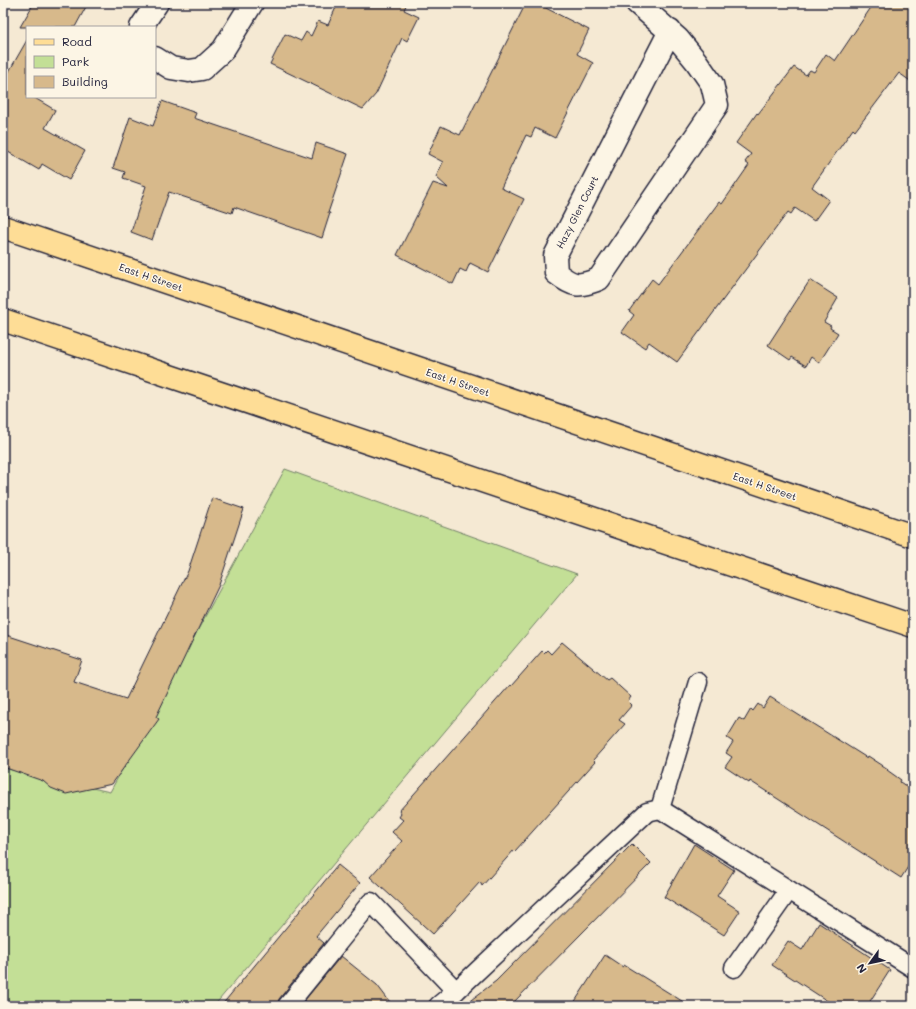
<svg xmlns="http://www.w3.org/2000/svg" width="916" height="1009" font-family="Mali,sans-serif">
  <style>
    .green { fill: #c3df96; stroke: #728068 }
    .building { fill: #d7b98b; stroke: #22223b }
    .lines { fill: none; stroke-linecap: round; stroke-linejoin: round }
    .lane-casing { stroke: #22223b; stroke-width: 21 }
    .street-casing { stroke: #22223b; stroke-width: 25 }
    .primary-casing { stroke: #22223b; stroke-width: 25 }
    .lane { stroke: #fcf5e5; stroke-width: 18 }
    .street { stroke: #fcf5e5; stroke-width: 22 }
    .primary { stroke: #fedd96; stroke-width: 22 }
    .labels { text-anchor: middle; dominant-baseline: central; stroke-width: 3; stroke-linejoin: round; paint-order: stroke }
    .street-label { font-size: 10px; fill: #22223b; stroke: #fcf5e5 }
  </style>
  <rect width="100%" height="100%" fill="#f5e9d3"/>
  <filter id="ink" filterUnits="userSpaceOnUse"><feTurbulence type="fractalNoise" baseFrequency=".025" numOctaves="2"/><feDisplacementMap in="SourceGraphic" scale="8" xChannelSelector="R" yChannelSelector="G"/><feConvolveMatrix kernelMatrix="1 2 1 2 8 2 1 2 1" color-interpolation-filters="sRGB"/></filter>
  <g filter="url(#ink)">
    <!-- green -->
    <polygon class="green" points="285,469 577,574 214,1006 3,1006 3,768 110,792"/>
    <!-- building -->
    <g class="building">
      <polygon points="34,3 88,3 75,27 20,27"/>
      <polygon points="338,3 407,3 404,10 419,17 407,41 402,38 376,94 363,109 270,64 285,34 301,41 306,32 311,36 318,21 328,25"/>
      <polygon points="526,3 536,3 589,30 577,54 593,63 555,138 535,128 531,137 526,135 501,188 524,199 488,272 470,263 466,272 460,269 453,284 397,255 433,183 448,188 436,177 443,162 428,154 441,126 460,135"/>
      <polygon points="874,3 913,3 913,83 899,73 855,131 853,129 812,187 829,200 814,221 795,208 791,214 788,212 677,362 649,342 645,348 622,332 634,315 629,311 652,279 658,284 719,202 722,204 749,165 745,162 751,154 736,143 757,113 758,114 794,67 806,75 810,70 814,72 826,54 835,61"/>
      <polygon points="27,40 27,97 33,97 55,110 45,128 85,151 69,180 42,164 39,170 3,149 3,82"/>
      <polygon points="162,101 196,113 194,118 312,158 316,143 348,154 328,213 330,213 322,238 234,207 232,213 169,192 152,240 131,232 146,186 123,178 125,172 113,168 130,117 153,126"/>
      <polygon points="810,280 838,298 824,322 831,326 830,328 838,333 819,363 811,357 806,366 792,357 790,360 768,345"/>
      <polygon points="212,498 244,509 219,585 156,717 159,719 112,784 66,794 51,788 43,781 3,767 3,634 82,660 74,682 126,699 188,571"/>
      <polygon points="562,642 607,680 610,678 631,697 628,701 632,705 619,720 625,724 593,760 595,762 515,851 514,850 482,886 480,882 433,934 370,877 402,841 392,832 403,820 399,817 401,814 399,811 510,685 511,686 542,651 544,653 547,650 551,654"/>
      <polygon points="770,697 867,758 868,756 888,769 887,770 901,780 900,782 913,791 913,859 901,878 750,781 749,783 725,767 732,757 726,753 733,742 727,738 739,718 744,721 751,709 753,711 758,704 763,708"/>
      <polygon points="632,844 651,863 510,1006 463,1006 496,981"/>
      <polygon points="694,844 734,870 717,896 740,911 724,935 664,897"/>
      <polygon points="338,865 360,883 316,936 324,943 279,999 277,1006 221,1006"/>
      <polygon points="819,923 890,970 867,1006 835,1006 772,965 788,941 802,950"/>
      <polygon points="605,955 623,967 624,965 690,1006 572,1006"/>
      <polygon points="341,956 377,985 393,1006 300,1006"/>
    </g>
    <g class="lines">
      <!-- lane casing -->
      <g class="lane-casing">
        <g id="lane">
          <polyline points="660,809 698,682"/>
          <polyline points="734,968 789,890"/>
          <polyline points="287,1006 371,902 456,991"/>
          <polyline points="438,1006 456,991 647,812 660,809 913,968"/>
        </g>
      </g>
      <!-- street casing -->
      <g class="street-casing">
        <g id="street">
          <path d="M637,3l41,36 18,22 16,23 5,21 -118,174c-21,8 -25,8 -43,-6l-1,-17 115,-225"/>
          <polyline points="141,27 157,3"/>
          <polyline points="155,58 171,68 189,71 202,69 223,50 252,3"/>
        </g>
      </g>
      <!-- primary casing -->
      <g class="primary-casing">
        <g id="primary">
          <polyline points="3,227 913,536"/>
          <polyline points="3,320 913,626"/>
        </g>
      </g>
      <!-- lane -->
      <use href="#lane" class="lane"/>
      <!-- street -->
      <use href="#street" class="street"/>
      <!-- primary -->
      <use href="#primary" class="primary"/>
    </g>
  </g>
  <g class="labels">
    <!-- street labels -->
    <g class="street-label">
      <text transform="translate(577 212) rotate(-63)">Hazy Glen Court</text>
      <text transform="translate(151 277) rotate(19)">East H Street</text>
      <text transform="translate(458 382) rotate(19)">East H Street</text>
      <text transform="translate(765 486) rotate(19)">East H Street</text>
    </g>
  </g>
  <!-- margin -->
  <rect width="916" height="1009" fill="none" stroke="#fcf5e5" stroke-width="16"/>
  <rect x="8" y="8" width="900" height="993" fill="none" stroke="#22223b" stroke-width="1.5" filter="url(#ink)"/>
  <!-- legend -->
  <rect x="26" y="26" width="130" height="72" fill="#fcf5e5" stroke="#a5a1a1"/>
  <rect x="34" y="39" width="20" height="6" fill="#fedd96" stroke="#a5a1a1"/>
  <text x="62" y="46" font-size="12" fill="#22223b">Road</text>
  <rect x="34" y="56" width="20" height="12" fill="#c3df96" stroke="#a5a1a1"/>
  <text x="62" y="66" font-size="12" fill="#22223b">Park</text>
  <rect x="34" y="76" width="20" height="12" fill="#d7b98b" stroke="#a5a1a1"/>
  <text x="62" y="86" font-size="12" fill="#22223b">Building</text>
  <!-- north arrow -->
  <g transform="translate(870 963) rotate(237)" stroke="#fcf5e5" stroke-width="3" paint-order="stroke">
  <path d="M0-3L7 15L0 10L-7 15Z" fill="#22223b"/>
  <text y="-6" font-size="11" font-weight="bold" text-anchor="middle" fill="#22223b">N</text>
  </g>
</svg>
